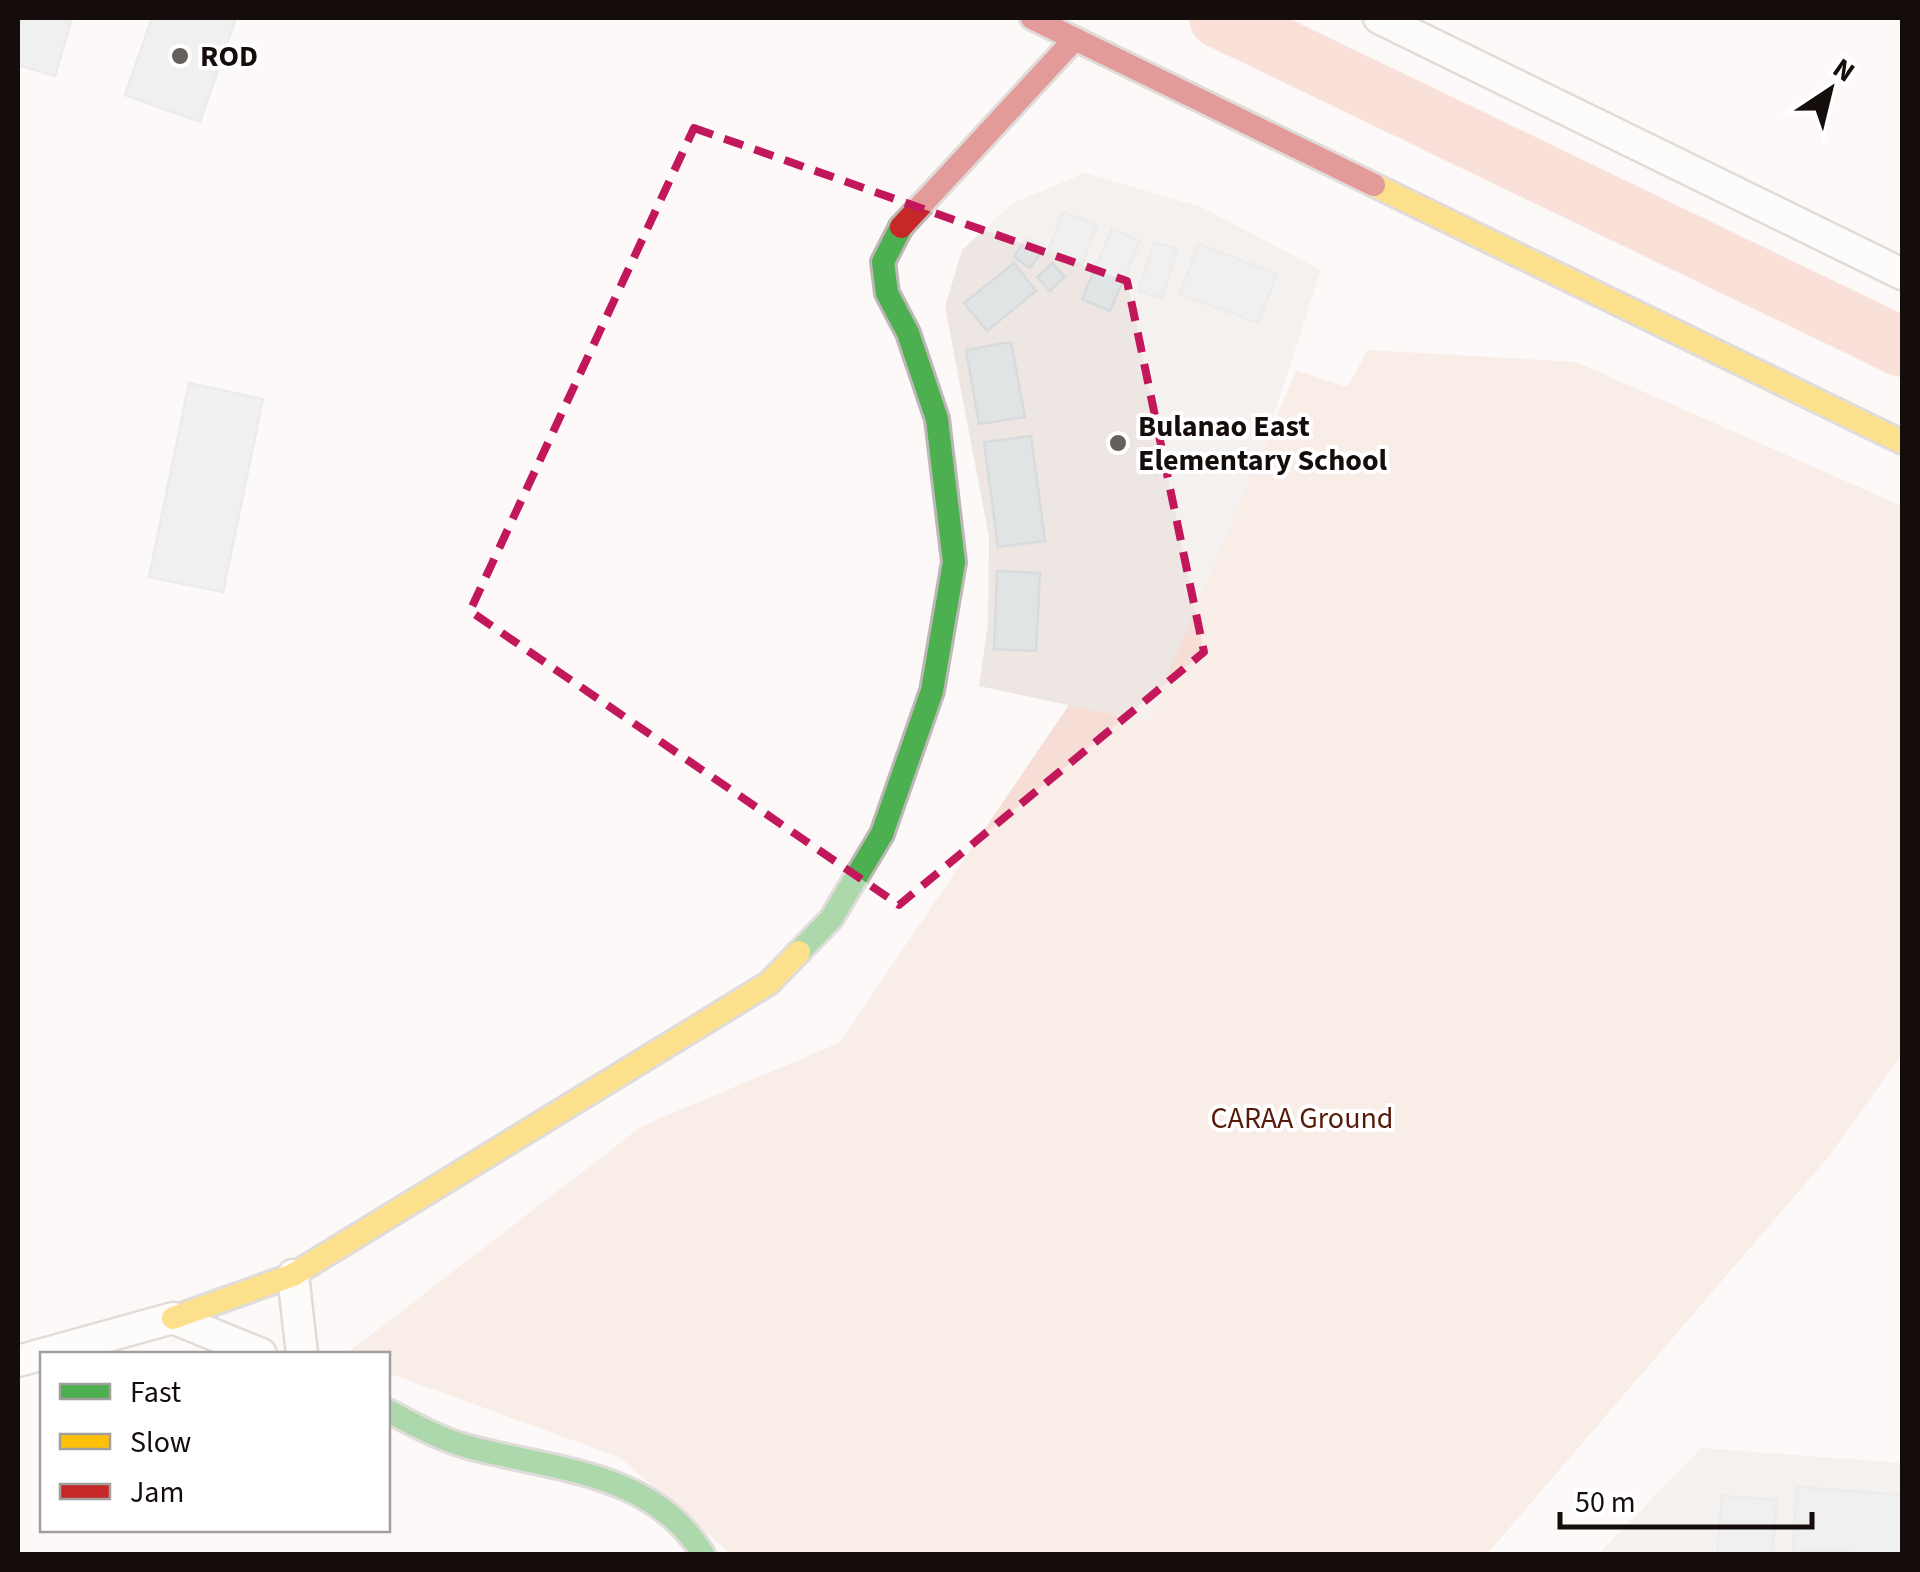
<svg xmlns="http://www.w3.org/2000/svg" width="1920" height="1572" font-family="'Source Sans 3',sans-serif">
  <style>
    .built { fill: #eee6e3 }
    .green { fill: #f6ddd6 }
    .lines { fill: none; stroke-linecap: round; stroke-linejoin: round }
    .river { stroke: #f7c4b6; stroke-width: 60 }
    .building { fill: #e1e4e5; stroke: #d8dbdc; stroke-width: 2.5 }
    .street-casing { stroke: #bdb8b5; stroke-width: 35 }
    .fast-casing { stroke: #bdb8b5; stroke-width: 28 }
    .slow-casing { stroke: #bdb8b5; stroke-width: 28 }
    .jam-casing { stroke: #bdb8b5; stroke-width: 28 }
    .street { stroke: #fffefe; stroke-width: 30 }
    .fast { stroke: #4caf50; stroke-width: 22 }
    .slow { stroke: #ffc107; stroke-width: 22 }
    .jam { stroke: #c62828; stroke-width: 22 }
    .marked { fill: none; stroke: #c2185b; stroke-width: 8; stroke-dasharray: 20 12; stroke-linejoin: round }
    .poi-dot { fill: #65605e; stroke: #fff; stroke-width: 4 }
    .labels { text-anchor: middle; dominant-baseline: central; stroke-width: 8; stroke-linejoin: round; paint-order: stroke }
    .poi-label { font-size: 30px; font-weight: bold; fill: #140d0b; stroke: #fff; text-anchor: start }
    .park-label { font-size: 30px; fill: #571a09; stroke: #fff }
  </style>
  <rect width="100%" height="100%" fill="#fcf9f8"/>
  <!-- built -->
  <g class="built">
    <polygon points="1085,173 1201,207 1321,270 1248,494 1148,722 979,686 988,623 989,537 945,307 962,250 1013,203"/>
    <polygon points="1701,1448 1902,1463 1902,1554 1599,1554"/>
  </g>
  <!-- green -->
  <polygon class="green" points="1368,350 1576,362 1902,506 1902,1054 1830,1155 1487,1554 731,1554 619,1457 388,1373 388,1354 346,1354 642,1126 839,1043 1069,705 1148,722 1296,370 1347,387"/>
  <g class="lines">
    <!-- river -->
    <polyline class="river" points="1219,18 1902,347"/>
  </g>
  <!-- building -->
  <g class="building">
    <polygon points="18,18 72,18 55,76 18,65"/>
    <polygon points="152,18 236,18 200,122 125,95"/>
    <polygon points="1063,212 1097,225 1082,264 1048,251"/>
    <polygon points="1112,229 1140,241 1110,311 1082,299"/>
    <polygon points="1027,237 1044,248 1030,268 1014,257"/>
    <polygon points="1154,242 1177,249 1162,298 1139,291"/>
    <polygon points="1198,244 1277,274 1258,323 1180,294"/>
    <polygon points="1014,263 1036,291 987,331 964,303"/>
    <polygon points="1052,263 1065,277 1050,291 1037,277"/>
    <polygon points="1011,342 1025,417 979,424 966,350"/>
    <polygon points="189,383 263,399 223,592 149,577"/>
    <polygon points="1031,436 1045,541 998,547 984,442"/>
    <polygon points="997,571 1040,573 1036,651 994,649"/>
    <polygon points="1797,1487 1902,1495 1902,1554 1793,1550"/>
    <polygon points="1722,1496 1777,1500 1772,1554 1717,1554"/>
  </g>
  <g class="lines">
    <!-- street casing -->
    <g class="street-casing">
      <g id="street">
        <polyline points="1379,18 1902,274"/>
        <polyline points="293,1275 302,1354"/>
        <polyline points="18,1361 173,1318 261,1354"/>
      </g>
    </g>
    <!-- fast casing -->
    <g class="fast-casing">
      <g id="fast">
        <polyline points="799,952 831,919 882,834 932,691 954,562 937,419 908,333 887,293 883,262 901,227"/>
        <path d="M388,1411c25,13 50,27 77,35 86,24 187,24 238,108"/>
      </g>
    </g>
    <!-- slow casing -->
    <g class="slow-casing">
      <g id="slow">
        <polyline points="1374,185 1902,442"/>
        <polyline points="173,1318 293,1275 769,983 799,952"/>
      </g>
    </g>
    <!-- jam casing -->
    <g class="jam-casing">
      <g id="jam">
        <polyline points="1032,18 1374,185"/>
        <polyline points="901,227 1074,40"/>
      </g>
    </g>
    <!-- street -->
    <use href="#street" class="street"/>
    <!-- fast -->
    <use href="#fast" class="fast"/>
    <!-- slow -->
    <use href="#slow" class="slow"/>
    <!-- jam -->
    <use href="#jam" class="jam"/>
  </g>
  <!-- marked area -->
  <path d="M0 0H1920V1572H0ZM694,128l433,153 77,371 -305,253 -429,-294z" fill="#fcf9f8" fill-opacity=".55" fill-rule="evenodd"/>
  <path class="marked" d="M694,128l433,153 77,371 -305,253 -429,-294z"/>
  <!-- markers -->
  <g class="poi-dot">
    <circle cx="180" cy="56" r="10"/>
    <circle cx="1118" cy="443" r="10"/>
  </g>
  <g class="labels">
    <!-- poi labels -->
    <g class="poi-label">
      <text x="200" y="56">ROD</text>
      <text x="1138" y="426">Bulanao East<tspan x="1138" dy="34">Elementary School</tspan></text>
    </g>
    <!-- park labels -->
    <g class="park-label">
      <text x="1302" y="1118">CARAA Ground</text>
    </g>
  </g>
  <!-- border -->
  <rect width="1920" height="1572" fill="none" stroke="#140d0b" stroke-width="40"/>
  <!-- legend -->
  <rect x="40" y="1352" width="350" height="180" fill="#ffffff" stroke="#a19e9d" stroke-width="2.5"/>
  <rect x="60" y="1384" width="50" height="15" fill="#4caf50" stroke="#a19e9d" stroke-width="2.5"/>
  <text x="130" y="1402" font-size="30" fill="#140d0b">Fast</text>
  <rect x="60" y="1434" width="50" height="15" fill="#ffc107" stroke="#a19e9d" stroke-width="2.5"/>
  <text x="130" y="1452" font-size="30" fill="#140d0b">Slow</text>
  <rect x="60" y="1484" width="50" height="15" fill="#c62828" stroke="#a19e9d" stroke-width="2.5"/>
  <text x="130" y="1502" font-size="30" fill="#140d0b">Jam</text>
  <!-- north arrow -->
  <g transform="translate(1830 90) rotate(35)" stroke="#ffffff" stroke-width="8" paint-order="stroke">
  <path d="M0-8L18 38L0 25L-18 38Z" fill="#140d0b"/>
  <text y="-15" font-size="28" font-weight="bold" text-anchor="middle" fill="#140d0b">N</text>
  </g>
  <!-- scale -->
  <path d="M1560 1512v15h252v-15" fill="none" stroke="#140d0b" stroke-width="5"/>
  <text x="1575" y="1512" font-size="30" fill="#140d0b" stroke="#ffffff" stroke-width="8" paint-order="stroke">50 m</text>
</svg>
